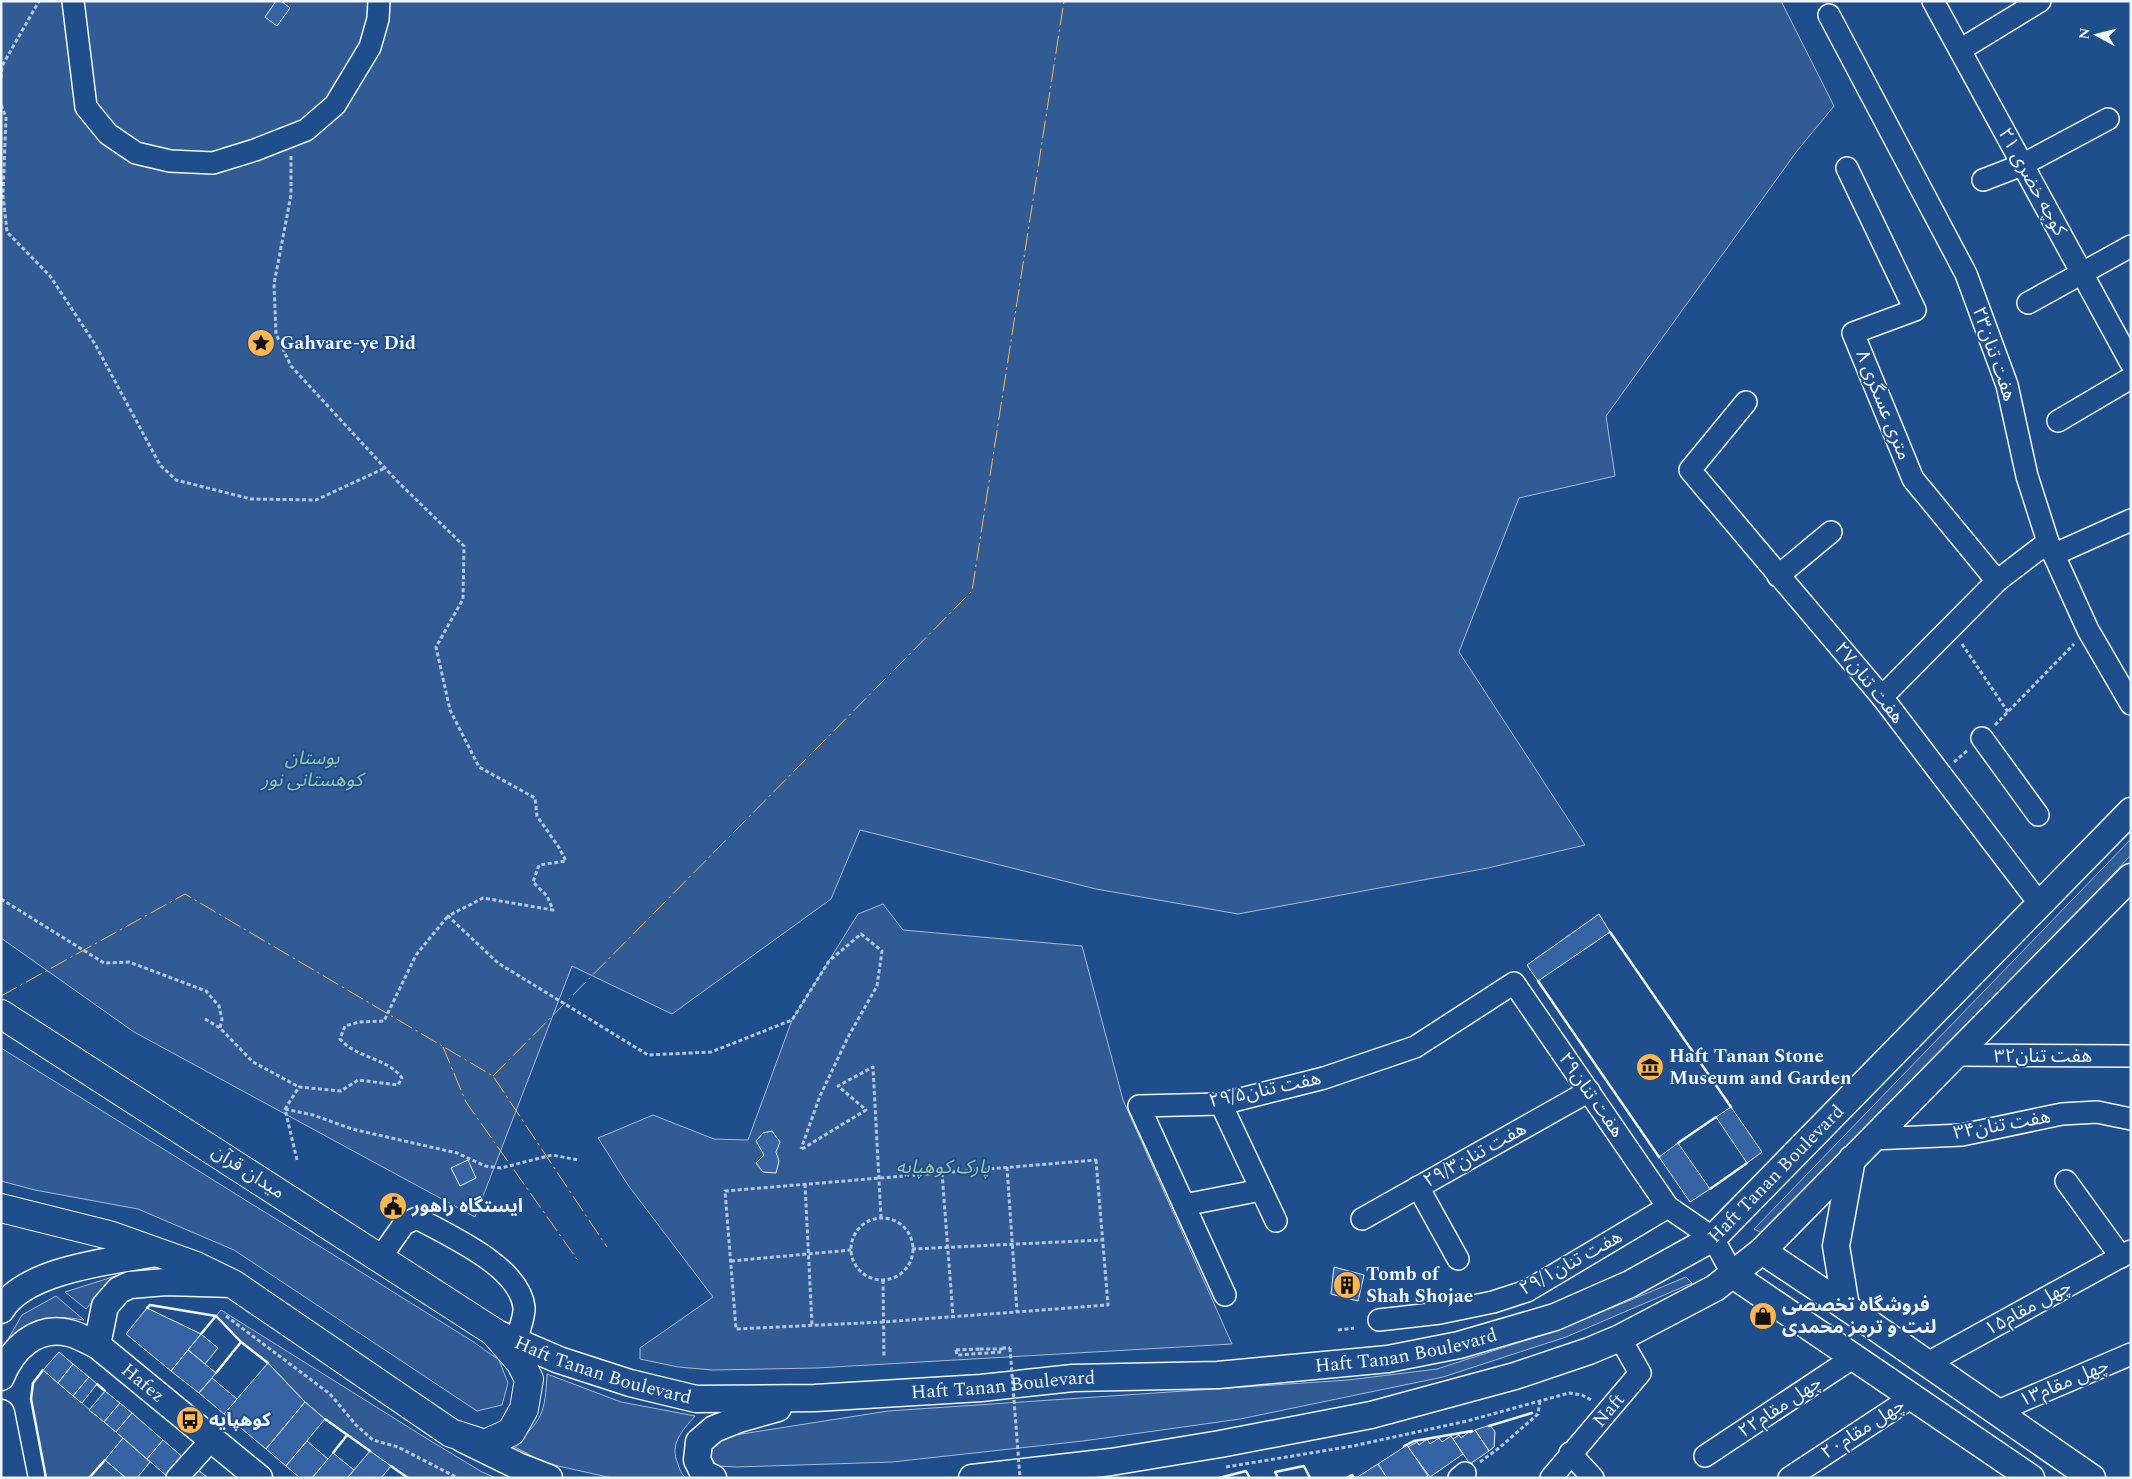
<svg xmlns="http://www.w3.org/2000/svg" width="2132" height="1479" font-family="Spectral,'Noto Sans Arabic',serif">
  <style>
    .green { fill: #305b95; stroke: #a8bbd7 }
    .building { fill: #3563a3; stroke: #f2f6ff }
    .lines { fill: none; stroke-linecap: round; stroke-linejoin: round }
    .minor-casing { stroke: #f2f6ff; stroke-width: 24 }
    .major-casing { stroke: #f2f6ff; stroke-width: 29 }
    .highway-casing { stroke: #f2f6ff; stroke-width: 30 }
    .path { stroke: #b3c4dc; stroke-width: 3; stroke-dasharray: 4 2.5; stroke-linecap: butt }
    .minor { stroke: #1f4e8c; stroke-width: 21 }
    .major { stroke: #1f4e8c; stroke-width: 26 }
    .highway { stroke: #1f4e8c; stroke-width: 28 }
    .path-bridge { stroke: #b3c4dc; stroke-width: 3; stroke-dasharray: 4 2.5; stroke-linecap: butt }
    .wall { stroke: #f2f6ff; stroke-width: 2.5 }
    .power { stroke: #ffb74d; stroke-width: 1; stroke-dasharray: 18 4 2.5 4; stroke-linecap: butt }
    .labels { text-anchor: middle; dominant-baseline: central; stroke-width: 4; stroke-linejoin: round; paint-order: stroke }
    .street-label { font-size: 19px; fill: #f2f6ff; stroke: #1f4e8c }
    .poi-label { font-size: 19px; font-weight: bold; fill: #f2f6ff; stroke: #1f4e8c; text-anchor: start }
    .park-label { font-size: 19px; font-style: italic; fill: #97c8a6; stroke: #1f4e8c }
  </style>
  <rect width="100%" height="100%" fill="#1f4e8c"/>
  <!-- green -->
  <g class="green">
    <polygon points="1,1 1781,1 1834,106 1797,151 1606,416 1615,476 1519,498 1459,652 1585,845 1488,868 1238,914 1096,889 860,830 831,899 672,1014 572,966 475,1217 134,1032 1,938"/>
    <polygon points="2131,839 2131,855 2098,890 1762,1233 1754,1229"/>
    <polygon points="883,904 903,930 1082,946 1123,1100 1232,1344 817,1368 713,1370 678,1367 640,1359 640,1348 713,1297 628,1185 598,1138 653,1115 714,1139 748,1140 792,1020 858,914"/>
    <polygon points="1,1048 472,1341 499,1360 508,1383 502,1405 477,1411 234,1250 138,1209 35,1190 1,1181"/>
    <polygon points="122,1274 111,1281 86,1309 65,1292"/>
    <polygon points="1686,1277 1692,1283 1566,1337 1443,1377 1240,1419 1083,1441 892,1462 737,1467 717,1466 709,1454 716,1438 888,1411 1348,1380 1437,1369 1561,1329"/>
    <path d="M56,1296l28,24c-36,-6 -46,-1 -76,19l14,-24z"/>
    <polygon points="221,1310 421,1435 482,1472 496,1478 408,1478 325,1419 305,1402 268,1363 241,1342 216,1316"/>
    <polygon points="43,1370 123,1438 105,1460 126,1478 46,1478 31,1399 33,1383"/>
    <path d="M547,1374l74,28 74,14c-13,15 -26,28 -17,48 2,6 3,10 8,14h-74l-67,-15 -32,-17c30,-26 32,-33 34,-72z"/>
  </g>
  <!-- building -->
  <g class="building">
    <polygon points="276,1 281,1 290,8 277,26 265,17"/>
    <polygon points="1599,914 1610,932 1538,981 1527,965"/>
    <polygon points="1731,1107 1762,1152 1747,1163 1716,1117"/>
    <polygon points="772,1131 780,1142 776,1152 779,1161 776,1173 763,1172 756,1163 764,1155 756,1141 763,1133"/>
    <polygon points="1678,1143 1710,1189 1690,1202 1659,1157"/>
    <polygon points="468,1160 476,1178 460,1186 451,1168"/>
    <polygon points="1334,1267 1364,1275 1358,1301 1331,1294"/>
    <polygon points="147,1308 201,1334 171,1371 126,1334"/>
    <polygon points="201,1334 218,1348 205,1364 188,1350"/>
    <polygon points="188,1350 216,1373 199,1393 171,1371"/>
    <polygon points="59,1352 73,1364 58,1383 43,1370"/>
    <polygon points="268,1363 305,1402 266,1449 224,1414"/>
    <polygon points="73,1364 89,1377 73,1396 58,1383"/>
    <polygon points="89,1377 97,1384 82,1403 73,1396"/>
    <polygon points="212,1378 237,1399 224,1414 199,1393"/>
    <polygon points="105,1391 120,1403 104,1422 89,1410"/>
    <polygon points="305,1402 325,1419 286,1466 266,1449"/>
    <polygon points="120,1403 132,1413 116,1432 104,1422"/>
    <polygon points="132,1413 163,1440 147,1459 116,1432"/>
    <polygon points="1490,1425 1495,1432 1494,1447 1489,1451 1475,1430"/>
    <polygon points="1475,1430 1489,1451 1470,1464 1453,1439 1459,1435 1461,1438 1469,1432 1471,1433"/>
    <polygon points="1451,1436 1463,1454 1430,1477 1408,1447 1417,1442 1419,1445 1427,1439 1430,1444 1439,1438 1442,1442"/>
    <polygon points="123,1438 150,1462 137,1478 126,1478 105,1460"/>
    <polygon points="163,1440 185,1459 168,1477 147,1459"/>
    <polygon points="307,1441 328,1459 312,1478 300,1478 286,1466"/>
    <polygon points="1407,1445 1428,1476 1425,1478 1387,1478 1378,1464"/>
    <polygon points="370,1451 391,1466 381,1478 347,1478"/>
    <polygon points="333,1453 354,1470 347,1478 312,1478"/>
    <polygon points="1378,1464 1387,1478 1356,1478"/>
    <polygon points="197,1469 208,1478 189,1478"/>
  </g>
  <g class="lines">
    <!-- minor casing -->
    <g class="minor-casing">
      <g id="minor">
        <polyline points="73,1 86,107 108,134 136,153 170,161 213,163 255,150 306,130 335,105 370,47 378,19 379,1"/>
        <polyline points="1933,1 2131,363"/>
        <polyline points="1829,15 1966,274 2007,385 2027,476 2048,542 2088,630 2131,704"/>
        <polyline points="1960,50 2040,1"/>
        <polyline points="1847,168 1915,310 1853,333 1913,479 1997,581"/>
        <polyline points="1983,180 2022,165 2108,119"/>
        <polyline points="2028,303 2131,246"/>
        <polyline points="1746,402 1690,470 1882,697 2039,903"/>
        <polyline points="2058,421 2131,378"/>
        <polyline points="2055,554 2131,520"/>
        <polyline points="1778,576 1831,532"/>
        <polyline points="1882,697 1997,581 2048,542"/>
        <polyline points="1982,738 2038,815"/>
        <polyline points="1955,1055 2131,1056"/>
        <polyline points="1221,1104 1276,1221"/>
        <polyline points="1872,1139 1962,1135 2062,1114 2097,1112 2131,1119"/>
        <polyline points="2066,1181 2121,1257"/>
        <polyline points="1418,1187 1458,1259"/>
        <polyline points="1184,1205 1261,1190"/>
        <polyline points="1362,1219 1589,1091"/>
        <path d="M380,1258l24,-34 13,-6c32,18 102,48 107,89 1,10 -6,25 -8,35"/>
        <polyline points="1225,1295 1139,1106 1221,1104 1324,1078 1415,1047 1514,983 1668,1207 1713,1238 1733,1275"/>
        <polyline points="1379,1320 1440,1313 1493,1302 1527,1291 1668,1207"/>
        <polyline points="1926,1364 2131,1251"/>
        <polyline points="1996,1412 2131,1354"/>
        <polyline points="1570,1453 1593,1478"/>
        <polyline points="1705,1456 1854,1357"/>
        <polyline points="177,1478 212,1439"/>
        <polyline points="1459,1478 1465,1473"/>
        <path id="s1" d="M1551,1478l89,-105 -20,-35"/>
        <polyline points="1789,1478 1912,1397"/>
      </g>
    </g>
    <!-- major casing -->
    <g class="major-casing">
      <g id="major">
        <polyline points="1762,1251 1846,1307 2092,1478"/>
        <polyline points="1733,1275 2031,1478"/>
        <polyline points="1846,1307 1836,1246 1852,1159"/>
        <path d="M1,1310c24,-41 112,-49 155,-57"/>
        <path id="s2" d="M494,1332l65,28 71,23 66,16 119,-1 166,-10 92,-10 145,-3 170,-16 71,-14 96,-28 75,-33 83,-46 418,-427"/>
        <polyline points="97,1345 105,1306 119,1290 130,1285 166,1282 233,1284"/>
        <path id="s3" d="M1,1377c11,-28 35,-52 68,-44 9,2 19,8 28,12l162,133"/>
        <polyline points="1,1413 14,1478"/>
        <polyline points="463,1439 518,1466 549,1478"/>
        <polyline points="713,1478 704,1474 697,1460 699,1442 714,1429 739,1419 778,1408"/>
        <polyline points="972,1478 1111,1462 1220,1444 1371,1415 1515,1376 1589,1351 1620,1338 1715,1288 1762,1251 2131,877"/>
      </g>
    </g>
    <!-- highway casing -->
    <g class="highway-casing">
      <polyline id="highway" points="1,1014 494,1332 520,1362 529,1379 524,1409 511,1432 485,1444 451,1433 233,1284 196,1266 109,1235 1,1208"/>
    </g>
    <!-- path -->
    <g class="path">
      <polyline points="1,78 2,66 39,1"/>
      <polyline points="1,105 6,117 3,195 7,232 50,276 95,344 160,465 176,480 251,499 316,500 385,468"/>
      <polyline points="291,156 291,195 274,284 276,334 291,366 397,481 464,546 463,599 436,647 450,710 479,767 535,798 537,816 558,846 566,861 539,865 533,882 547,896 553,910 483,898 448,916 498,963 648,1055 711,1052 792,1020 829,961 861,934 882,951 877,986 848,1037 820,1096 801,1149"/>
      <polyline points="1962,644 2008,712"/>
      <polyline points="1995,725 2074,644"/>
      <polyline points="1954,762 1968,750"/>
      <polyline points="1,899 104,963 129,962 206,991 219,1006 222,1019 220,1028"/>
      <polyline points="205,1019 220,1028 253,1062 299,1087"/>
      <polyline points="285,1109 313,1115 352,1129 457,1153 485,1166 501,1168 552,1155 578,1160"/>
      <polyline points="802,1149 866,1110 838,1086 873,1067 881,1218"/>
      <path d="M297,1160l-12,-51 14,-22 42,4 17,-11 40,5 4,-7c-14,-20 -46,-20 -62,-39l5,-13 14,-4 25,-1 32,-66 32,-39"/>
      <polygon points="1096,1160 1108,1305 883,1322 736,1329 725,1191"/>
      <polyline points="1007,1167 1017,1312"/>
      <polyline points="942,1173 953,1316"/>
      <polyline points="805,1184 812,1325"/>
      <circle cx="882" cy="1249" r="31"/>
      <polyline points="912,1249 1102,1240"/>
      <polyline points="731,1261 851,1250"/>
      <polyline points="883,1280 884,1357"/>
      <polyline points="226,1316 330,1394 356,1425 373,1440 398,1447 458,1478"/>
      <polyline points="1338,1330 1354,1328"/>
      <polyline points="1002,1348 1010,1348"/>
      <polyline points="956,1350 957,1355 1002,1352 1002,1349 979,1349 979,1351"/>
      <polyline points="956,1350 981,1349"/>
      <polyline points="1480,1462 1499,1448 1538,1414 1540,1400"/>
      <polyline points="1226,1467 1353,1446 1467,1421 1569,1393 1582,1395 1593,1401"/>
    </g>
    <!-- minor -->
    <use href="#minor" class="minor"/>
    <!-- major -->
    <use href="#major" class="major"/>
    <!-- highway -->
    <use href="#highway" class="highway"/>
    <!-- path-bridge -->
    <polyline class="path-bridge" points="1010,1348 1020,1478"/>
    <!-- wall -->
    <g class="wall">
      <polyline points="1610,932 1731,1107"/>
      <polyline points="1538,981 1659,1157"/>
      <polyline points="1678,1143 1716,1117"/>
      <polyline points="1710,1189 1747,1163"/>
      <polyline points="147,1308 150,1305 216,1316 241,1342 268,1363"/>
      <polyline points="201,1334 216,1316"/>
      <polyline points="43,1370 33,1383 31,1399 46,1478"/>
      <polyline points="216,1373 241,1342"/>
      <polyline points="97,1384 105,1391"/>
      <polyline points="325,1419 370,1451"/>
      <polyline points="1489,1426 1532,1413"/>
      <polyline points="1404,1446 1414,1441 1472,1431"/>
      <polyline points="333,1453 347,1435"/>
      <polyline points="391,1466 408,1478"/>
      <polyline points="89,1478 105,1460"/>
      <polyline points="1219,1478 1246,1471 1250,1478"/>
      <polyline points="1278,1478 1275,1472 1304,1466 1310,1478"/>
      <polyline points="1346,1478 1352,1475 1354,1478"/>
    </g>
    <!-- power -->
    <g class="power">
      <polyline points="1,996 185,894 493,1076 607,1247"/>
      <polyline points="443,1047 466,1102 579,1262"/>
      <polyline points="493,1076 972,591 1064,1"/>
    </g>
  </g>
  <!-- icons -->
  <defs>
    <g id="sight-disc" transform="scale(1.4375)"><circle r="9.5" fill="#ffb74d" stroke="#1f4e8c"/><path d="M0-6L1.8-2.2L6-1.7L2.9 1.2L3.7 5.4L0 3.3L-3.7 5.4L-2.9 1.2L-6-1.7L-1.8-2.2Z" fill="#111"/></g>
    <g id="museum-disc" transform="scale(1.4375)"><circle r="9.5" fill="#ffb74d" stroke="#1f4e8c"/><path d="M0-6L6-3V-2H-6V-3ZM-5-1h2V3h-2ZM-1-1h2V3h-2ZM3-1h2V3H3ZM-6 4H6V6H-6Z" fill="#111"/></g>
    <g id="civic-disc" transform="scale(1.4375)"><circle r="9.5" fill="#ffb74d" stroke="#1f4e8c"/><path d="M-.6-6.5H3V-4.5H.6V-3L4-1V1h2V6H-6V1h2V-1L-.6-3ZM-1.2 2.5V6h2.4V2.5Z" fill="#111"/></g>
    <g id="building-disc" transform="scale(1.4375)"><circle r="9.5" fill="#ffb74d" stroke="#1f4e8c"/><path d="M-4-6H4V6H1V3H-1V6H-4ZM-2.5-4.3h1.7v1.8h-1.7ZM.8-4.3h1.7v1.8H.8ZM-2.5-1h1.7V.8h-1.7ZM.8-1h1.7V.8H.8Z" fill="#111"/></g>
    <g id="shop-disc" transform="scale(1.4375)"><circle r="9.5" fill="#ffb74d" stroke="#1f4e8c"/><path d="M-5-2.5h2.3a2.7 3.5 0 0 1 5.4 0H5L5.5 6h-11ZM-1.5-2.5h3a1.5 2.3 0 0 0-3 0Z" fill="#111"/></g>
    <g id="bus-disc" transform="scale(1.4375)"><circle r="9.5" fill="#ffb74d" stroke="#1f4e8c"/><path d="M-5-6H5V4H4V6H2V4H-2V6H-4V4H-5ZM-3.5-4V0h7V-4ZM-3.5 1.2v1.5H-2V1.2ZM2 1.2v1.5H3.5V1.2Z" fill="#111"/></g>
  </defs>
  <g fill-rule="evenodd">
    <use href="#sight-disc" x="261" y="343"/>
    <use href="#museum-disc" x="1650" y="1067"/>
    <use href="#civic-disc" x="393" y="1206"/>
    <use href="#building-disc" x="1347" y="1285"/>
    <use href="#shop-disc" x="1763" y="1316"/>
    <use href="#bus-disc" x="190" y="1420"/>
  </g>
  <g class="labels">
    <!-- street labels -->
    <g class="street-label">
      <text transform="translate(2032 182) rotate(61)">کوچه خضری ۲۱</text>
      <text transform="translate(1994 354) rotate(71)">هفت تنان۲۳</text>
      <text transform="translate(1883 405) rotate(68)">۸ متری عسگری</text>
      <text transform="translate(1869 683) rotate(51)">هفت تنان۲۷</text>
      <text x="2043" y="1056">هفت تنان۳۲</text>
      <text transform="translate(1265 1090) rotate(-12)">۲۹/۵هفت تنان</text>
      <text transform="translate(1591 1095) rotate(55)">هفت تنان۲۹</text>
      <text transform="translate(2002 1125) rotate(-10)">هفت تنان۳۴</text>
      <text transform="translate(1475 1155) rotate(-29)">۲۹/۳هفت تنان</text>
      <text transform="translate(248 1172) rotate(33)">میدان قرآن</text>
      <text stroke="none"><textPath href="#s2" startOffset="1346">Haft Tanan Boulevard</textPath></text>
      <text transform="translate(1571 1263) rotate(-29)">۲۹/۱هفت تنان</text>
      <text transform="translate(2028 1308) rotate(-29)">چهل مقام۱۵</text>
      <text stroke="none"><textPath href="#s2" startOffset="926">Haft Tanan Boulevard</textPath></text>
      <text stroke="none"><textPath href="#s2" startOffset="116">Haft Tanan Boulevard</textPath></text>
      <text stroke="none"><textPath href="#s3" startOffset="179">Hafez</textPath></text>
      <text transform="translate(2064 1383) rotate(-23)">چهل مقام۱۳</text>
      <text stroke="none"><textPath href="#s2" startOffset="521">Haft Tanan Boulevard</textPath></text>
      <text transform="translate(1780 1407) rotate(-34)">چهل مقام۲۲</text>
      <text stroke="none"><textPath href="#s1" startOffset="89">Naft</textPath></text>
      <text transform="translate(1863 1429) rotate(-33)">چهل مقام۲۰</text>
    </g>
    <!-- poi labels -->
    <g class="poi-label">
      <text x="280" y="343">Gahvare-ye Did</text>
      <text x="1669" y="1056">Haft Tanan Stone<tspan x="1669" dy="22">Museum and Garden</tspan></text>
      <text x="412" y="1206">ایستگاه راهور</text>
      <text x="1366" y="1274">Tomb of<tspan x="1366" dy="22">Shah Shojae</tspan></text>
      <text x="1782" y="1305">فروشگاه تخصصی<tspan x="1782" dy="22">لنت و ترمز محمدی</tspan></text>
      <text x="209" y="1420">کوهپایه</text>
    </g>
    <!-- park labels -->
    <g class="park-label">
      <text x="312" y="758">بوستان<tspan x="312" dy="22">کوهستانی نور</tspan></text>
      <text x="943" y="1167">پارک کوهپایه</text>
    </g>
  </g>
  <!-- border -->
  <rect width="2132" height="1479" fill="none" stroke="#f2f6ff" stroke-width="5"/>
  <!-- north arrow -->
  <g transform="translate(2097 35) rotate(277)" stroke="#1f4e8c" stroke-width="4" paint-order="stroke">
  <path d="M0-4L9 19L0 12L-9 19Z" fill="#f2f6ff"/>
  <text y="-8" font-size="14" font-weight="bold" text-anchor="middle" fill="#f2f6ff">N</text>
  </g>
</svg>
